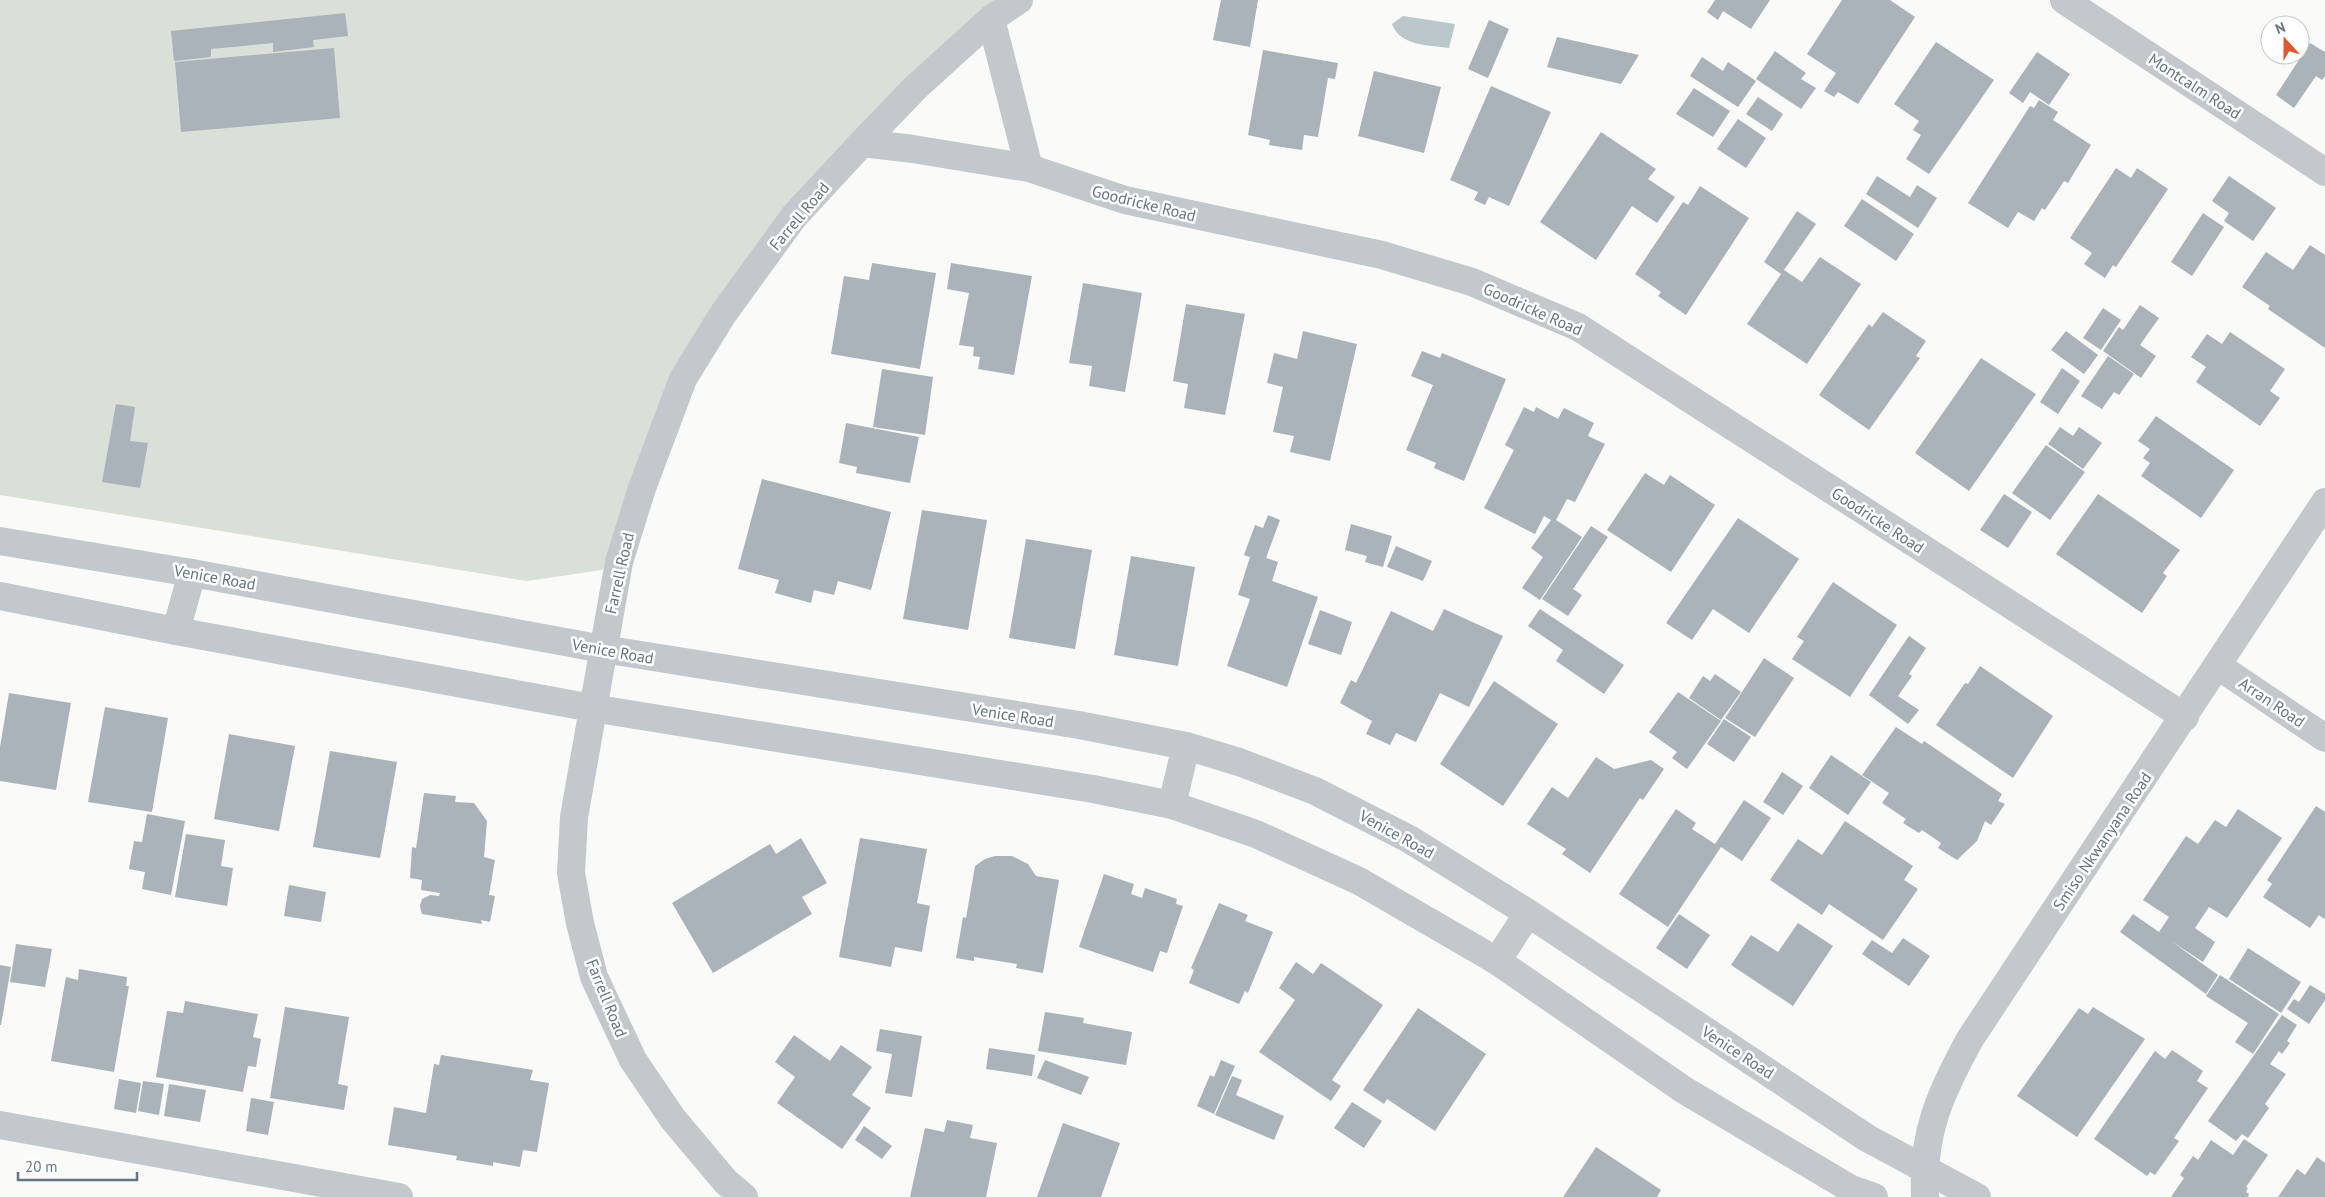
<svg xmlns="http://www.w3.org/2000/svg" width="2325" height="1197" font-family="'PT Sans',sans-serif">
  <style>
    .green { fill: #dadfd7 }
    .water { fill: #bbc7cb }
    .building { fill: #aab3b9 }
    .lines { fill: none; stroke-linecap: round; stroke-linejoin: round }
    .street { stroke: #c3c8cc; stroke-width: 28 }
    .labels { text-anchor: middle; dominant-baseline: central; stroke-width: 5; stroke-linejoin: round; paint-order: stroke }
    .street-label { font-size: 16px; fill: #657683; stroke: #fff }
  </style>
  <rect width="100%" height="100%" fill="#fafaf8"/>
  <!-- green -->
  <polygon class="green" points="0,0 995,0 975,41 719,319 638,502 602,570 527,581 0,495"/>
  <!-- water -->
  <path class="water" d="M1403,16l52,8 -6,24c-21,-3 -49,-2 -57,-24z"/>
  <!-- building -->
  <g class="building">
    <polygon points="1221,0 1258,0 1250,47 1213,40"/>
    <polygon points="1715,0 1770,0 1751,29 1723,11 1718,20 1707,12"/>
    <polygon points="1842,0 1890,0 1915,17 1858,104 1838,92 1834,97 1824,91 1836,73 1807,54"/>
    <polygon points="345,13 348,36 313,40 314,47 273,52 273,43 211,49 211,57 174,61 171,31"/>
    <polygon points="1489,20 1509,29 1488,78 1468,69"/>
    <polygon points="1557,37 1639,55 1621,84 1547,67"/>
    <polygon points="1936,42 1994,80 1929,174 1906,159 1921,135 1913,130 1919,121 1894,104"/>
    <polygon points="2310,43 2325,52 2325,76 2322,80 2316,76 2294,108 2276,95"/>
    <polygon points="334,48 340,118 181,132 175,62"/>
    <polygon points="1263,50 1338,63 1335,79 1328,78 1318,137 1304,135 1302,150 1269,145 1270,140 1248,135"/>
    <polygon points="1775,51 1806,73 1801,79 1816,88 1801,109 1756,79"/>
    <polygon points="2037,52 2070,74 2049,105 2030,92 2023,103 2009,93"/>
    <polygon points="1702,57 1723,71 1728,62 1756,81 1738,107 1690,76"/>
    <polygon points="1374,71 1441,87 1424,153 1358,136"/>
    <polygon points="1491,86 1551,112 1509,206 1489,197 1485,205 1474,200 1478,192 1450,180"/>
    <polygon points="1694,88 1730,111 1713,137 1676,114"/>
    <polygon points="1758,97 1783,114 1772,131 1746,114"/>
    <polygon points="2039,100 2058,112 2053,120 2091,145 2068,183 2064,181 2045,210 2042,208 2034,221 2018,212 2008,228 1968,203 2030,106 2034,108"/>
    <polygon points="1738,119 1766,138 1746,168 1717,149"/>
    <polygon points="1601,132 1656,169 1648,179 1675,197 1657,223 1632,206 1596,260 1540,222"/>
    <polygon points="2116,168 2131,178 2137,168 2168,189 2116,267 2113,265 2105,278 2084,264 2092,253 2070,238"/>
    <polygon points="1877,176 1910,197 1917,185 1937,198 1918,228 1866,194"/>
    <polygon points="2229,176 2276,208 2253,241 2224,221 2229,213 2212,201"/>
    <polygon points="1700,186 1749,218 1686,315 1658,296 1661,292 1635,274 1683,202 1688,205"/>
    <polygon points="1862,199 1914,234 1896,261 1844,226"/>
    <polygon points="1797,211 1816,224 1784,270 1802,282 1820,257 1861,284 1807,364 1747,324 1781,274 1764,262"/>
    <polygon points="2203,213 2224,227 2192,276 2171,262"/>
    <polygon points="2310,245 2325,255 2325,348 2268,309 2270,306 2242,287 2266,252 2293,270"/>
    <polygon points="872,263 936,273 920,369 831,354 844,276 869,280"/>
    <polygon points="951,263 1032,276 1014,375 978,369 980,357 973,356 974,347 959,345 969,293 947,289"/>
    <polygon points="1083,283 1142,293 1125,392 1089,386 1092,366 1069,363"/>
    <polygon points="1186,304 1245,314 1225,415 1184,408 1188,384 1173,381"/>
    <polygon points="2140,305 2159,318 2140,345 2156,356 2141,378 2103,351 2119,327 2123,330"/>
    <polygon points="2103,308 2121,320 2101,350 2083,338"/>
    <polygon points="1883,312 1926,341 1916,356 1920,358 1869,430 1819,395 1869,324 1872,327"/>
    <polygon points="1303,331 1357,344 1330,461 1290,452 1294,436 1273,432 1283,387 1267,383 1274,353 1297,359"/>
    <polygon points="2066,331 2098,355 2084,374 2051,350"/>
    <polygon points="2230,332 2285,369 2270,391 2280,398 2260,426 2196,382 2206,367 2191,357 2207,334 2222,344"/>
    <polygon points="1422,351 1440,358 1442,353 1506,379 1464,481 1434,468 1436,463 1406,450 1433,385 1411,376"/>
    <polygon points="2108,356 2134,374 2119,395 2114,392 2102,409 2081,396"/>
    <polygon points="1981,358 2036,394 1969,491 1915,453"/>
    <polygon points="2062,368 2080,381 2058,414 2040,402"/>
    <polygon points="882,369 933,377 925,435 873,427"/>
    <polygon points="116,404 135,407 130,441 148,443 140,488 102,482"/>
    <polygon points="1524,407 1534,412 1536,407 1558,419 1564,408 1594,423 1588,436 1605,444 1575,502 1567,499 1556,520 1582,537 1540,600 1522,588 1543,557 1531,548 1551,520 1544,516 1535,534 1484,508 1514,450 1505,445"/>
    <polygon points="2156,416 2234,470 2201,518 2141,476 2150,463 2143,458 2150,449 2138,441"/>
    <polygon points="846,423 919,437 910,483 856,473 857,467 839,463"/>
    <polygon points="2060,427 2073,436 2079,427 2102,443 2083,469 2048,444"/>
    <polygon points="2046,445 2085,472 2050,520 2012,493"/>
    <polygon points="1645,473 1664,485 1670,475 1715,505 1671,572 1607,530"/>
    <polygon points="762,479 891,512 871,590 838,581 834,595 814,590 811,603 775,593 779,580 738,569"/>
    <polygon points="2004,494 2032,512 2008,548 1980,530"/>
    <polygon points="2098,494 2180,550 2163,573 2167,576 2142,613 2056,554"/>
    <polygon points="922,510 987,520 968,630 903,619"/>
    <polygon points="1268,515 1280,520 1266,558 1278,562 1272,581 1318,597 1287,687 1227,666 1250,599 1238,595 1250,557 1244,555 1255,525 1263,528"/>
    <polygon points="1738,518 1799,559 1749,633 1713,609 1692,640 1666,623"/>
    <polygon points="1351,524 1392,536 1383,567 1365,562 1367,556 1345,550"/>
    <polygon points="1591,526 1608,537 1573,589 1582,595 1568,616 1542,599"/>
    <polygon points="1026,539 1092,550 1075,649 1009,638"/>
    <polygon points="1396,546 1432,561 1423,581 1387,567"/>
    <polygon points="1131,556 1195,567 1178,666 1114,655"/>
    <polygon points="1833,582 1897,625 1850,697 1792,659 1804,641 1797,637"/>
    <polygon points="1444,609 1503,636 1469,707 1440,693 1416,742 1396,733 1390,745 1366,734 1372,721 1340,703 1351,680 1356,683 1391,611 1433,631"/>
    <polygon points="1540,609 1624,665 1604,694 1556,661 1563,650 1528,626"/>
    <polygon points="1320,610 1352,622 1341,655 1308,644"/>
    <polygon points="1909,636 1926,648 1909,674 1912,676 1898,696 1919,710 1908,724 1869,695"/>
    <polygon points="1764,658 1794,678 1755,737 1725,718"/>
    <polygon points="1980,666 2053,716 2013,778 1936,725 1965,683 1968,684"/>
    <polygon points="1715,674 1741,692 1721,720 1689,698 1703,676 1710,681"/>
    <polygon points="1494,681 1558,724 1503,806 1440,764"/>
    <polygon points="1678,692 1721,721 1687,769 1672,758 1677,752 1649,732"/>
    <polygon points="9,693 71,703 56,790 0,781 0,747"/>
    <polygon points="105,707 168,718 152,812 88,802"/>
    <polygon points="1724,719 1751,737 1734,762 1707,744"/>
    <polygon points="1896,727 1922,744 1924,741 2002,794 1998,801 2005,804 1991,825 1985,821 1977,841 1957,860 1938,848 1941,843 1922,830 1919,833 1903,823 1906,819 1882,803 1889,793 1862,775"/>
    <polygon points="229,734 295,746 279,831 214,819"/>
    <polygon points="330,751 397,762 380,858 313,847"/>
    <polygon points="1831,755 1871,782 1848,815 1809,788"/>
    <polygon points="1596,757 1614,769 1651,760 1664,769 1643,800 1640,798 1590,873 1562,854 1566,849 1527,824 1552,787 1568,798"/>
    <polygon points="1782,772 1803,786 1783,815 1763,802"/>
    <polygon points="424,793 456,796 455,802 474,803 487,821 484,857 495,860 489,895 495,896 490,922 481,920 482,924 422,914 421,911 420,906 422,899 430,895 439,896 440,893 421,890 422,880 410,878 412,847 416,848"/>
    <polygon points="1744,800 1771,818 1742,861 1721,847 1668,927 1619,894 1676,809 1696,823 1692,829 1715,844"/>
    <polygon points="2316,806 2325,812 2325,917 2324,919 2319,915 2310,928 2263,897 2272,884 2267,880"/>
    <polygon points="2238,809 2282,838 2227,918 2209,907 2195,928 2215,942 2203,962 2171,941 2218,975 2206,994 2120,932 2133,914 2159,932 2169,917 2143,900 2186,836 2198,844 2215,820 2226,827"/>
    <polygon points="147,814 185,821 171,895 142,889 145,872 129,869 134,841 142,842"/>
    <polygon points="1845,821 1913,866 1904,880 1918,889 1883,940 1829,904 1822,915 1770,880 1798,839 1822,855"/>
    <polygon points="186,834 225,840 221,866 233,868 227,906 175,897"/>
    <polygon points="801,838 827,883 802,897 812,914 713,973 672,903 770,844 776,854"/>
    <polygon points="860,838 927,849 917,903 930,906 922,952 895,947 891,967 839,957"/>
    <polygon points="995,856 1012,856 1028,864 1036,876 1059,880 1043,973 1016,968 1017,964 974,957 974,961 956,958 963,917 966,918 975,866 985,859"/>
    <polygon points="1104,874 1134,884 1131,894 1142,898 1145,888 1177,899 1176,904 1183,906 1167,953 1160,951 1153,972 1079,947"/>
    <polygon points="289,885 326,892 321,922 284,916"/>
    <polygon points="1219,903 1248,915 1245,921 1273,932 1248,993 1245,991 1239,1004 1189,983 1194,970 1191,968"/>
    <polygon points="1679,914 1710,935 1687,969 1656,948"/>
    <polygon points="1798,923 1833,946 1793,1006 1731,965 1751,935 1778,952"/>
    <polygon points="1903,938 1930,956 1909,986 1862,954 1872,940 1892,953"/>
    <polygon points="16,944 52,949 45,987 10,982"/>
    <polygon points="2248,948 2301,982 2281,1013 2229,979"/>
    <polygon points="1296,962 1313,974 1321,963 1383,1005 1332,1080 1341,1086 1331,1101 1259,1052 1295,1000 1279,988"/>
    <polygon points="0,965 11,967 1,1025 0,1025"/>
    <polygon points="79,969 127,977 126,986 129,986 114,1072 51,1061 66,977 78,980"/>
    <polygon points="2220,975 2279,1014 2253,1054 2235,1042 2248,1023 2206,996"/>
    <polygon points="2310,985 2325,994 2325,1000 2309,1024 2287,1009 2294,999 2299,1002"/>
    <polygon points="185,1001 258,1014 253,1037 261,1039 256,1067 248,1066 243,1092 156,1077 167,1011 183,1013"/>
    <polygon points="285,1007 349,1017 338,1084 348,1086 344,1110 270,1098"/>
    <polygon points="2093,1007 2145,1039 2077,1137 2017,1096 2079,1008 2088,1014"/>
    <polygon points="1418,1008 1486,1054 1435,1131 1387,1099 1384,1104 1363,1090"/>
    <polygon points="1045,1012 1084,1018 1083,1023 1132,1032 1126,1065 1038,1051"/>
    <polygon points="2282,1015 2297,1025 2287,1041 2290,1043 2282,1054 2279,1051 2270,1064 2286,1074 2265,1104 2269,1108 2248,1138 2242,1134 2236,1141 2208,1121"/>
    <polygon points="880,1029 922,1036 912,1097 885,1093 892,1054 876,1051"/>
    <polygon points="794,1035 830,1061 841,1045 872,1067 852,1095 871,1108 842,1149 777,1103 795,1077 775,1062"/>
    <polygon points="989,1048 1035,1055 1032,1076 986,1069"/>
    <polygon points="2172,1050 2203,1071 2197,1081 2208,1088 2174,1138 2179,1141 2155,1175 2150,1172 2147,1176 2094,1139 2155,1051 2165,1059"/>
    <polygon points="441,1055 533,1070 530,1080 549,1083 537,1152 523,1150 520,1167 493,1162 493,1166 456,1160 457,1156 388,1145 394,1107 426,1113 434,1064 439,1065"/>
    <polygon points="1045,1060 1089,1077 1081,1095 1037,1078"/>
    <polygon points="1221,1060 1235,1066 1214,1114 1197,1106 1210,1075 1214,1077"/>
    <polygon points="1232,1076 1242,1080 1236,1095 1284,1116 1274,1140 1215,1115"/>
    <polygon points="119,1079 141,1083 136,1113 114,1109"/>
    <polygon points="143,1081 164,1084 159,1115 138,1111"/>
    <polygon points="169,1084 206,1090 200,1122 164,1116"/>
    <polygon points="251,1098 274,1102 268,1135 246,1131"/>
    <polygon points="1352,1102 1382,1121 1364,1148 1334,1128"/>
    <polygon points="947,1120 973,1125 970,1138 997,1143 986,1197 910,1197 925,1128 944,1132"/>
    <polygon points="1063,1123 1120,1143 1101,1197 1037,1197"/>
    <polygon points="864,1126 892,1146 882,1159 855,1140"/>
    <polygon points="2244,1139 2268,1155 2246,1187 2248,1188 2246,1192 2249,1194 2248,1197 2171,1197 2184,1178 2180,1175 2193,1156 2198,1160 2211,1140 2233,1155"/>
    <polygon points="1596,1147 1661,1190 1657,1197 1563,1197"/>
    <polygon points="2317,1157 2325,1163 2325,1197 2278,1197 2297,1169 2305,1175"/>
  </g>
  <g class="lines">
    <!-- street -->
    <g class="street">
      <polyline points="2064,0 2325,172"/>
      <polyline points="991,19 1029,168 1125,200 1382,255 1472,282 1578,327 2185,717"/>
      <polyline points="862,143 913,149 1029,168"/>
      <polyline points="0,541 192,573 603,649 1079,725 1186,746 1239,762 1315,791 1409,839 1528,913 1867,1138 1977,1197"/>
      <polyline points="0,596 176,631 592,708 1093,789 1172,805 1256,834 1359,881 1497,961 1684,1090 1851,1189 1874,1197"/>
      <polyline points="176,631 192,573"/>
      <polyline points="2218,666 2325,738"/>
      <polyline points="1172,805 1186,746"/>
      <polyline points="1497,961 1528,913"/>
      <polyline points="0,1125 399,1197"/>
      <polyline points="744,1197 726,1182 673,1119 633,1060 594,977 580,923 571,873 574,817 619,562 642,488 683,379 723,314 795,215 862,143 915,88 991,19 1019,0"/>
      <path d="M1925,1197c-3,-65 15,-103 45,-158l355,-537"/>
    </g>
  </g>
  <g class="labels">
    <!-- street labels -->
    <g class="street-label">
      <text transform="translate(2195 86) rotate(33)">Montcalm Road</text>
      <text transform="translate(1144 203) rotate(14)">Goodricke Road</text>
      <text transform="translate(799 216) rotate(-50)">Farrell Road</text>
      <text transform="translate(1533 309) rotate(24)">Goodricke Road</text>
      <text transform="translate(1878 520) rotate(33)">Goodricke Road</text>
      <text transform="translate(619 573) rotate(-77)">Farrell Road</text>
      <text transform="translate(215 577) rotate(10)">Venice Road</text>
      <text transform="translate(613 651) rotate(10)">Venice Road</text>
      <text transform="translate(2272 702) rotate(34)">Arran Road</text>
      <text transform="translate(1013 715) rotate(9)">Venice Road</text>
      <text transform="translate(1397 834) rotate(29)">Venice Road</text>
      <text transform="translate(2102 841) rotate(-56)">Smiso Nkwanyana Road</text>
      <text transform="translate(607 998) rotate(68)">Farrell Road</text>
      <text transform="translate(1738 1052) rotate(33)">Venice Road</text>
    </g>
  </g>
  <!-- north arrow -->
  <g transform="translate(2285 40) rotate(339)"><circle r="24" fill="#ffffff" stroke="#c1c8cd"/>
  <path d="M0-4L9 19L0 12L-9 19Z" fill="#e4572e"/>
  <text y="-8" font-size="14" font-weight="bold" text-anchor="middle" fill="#657683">N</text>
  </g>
  <!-- scale -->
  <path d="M18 1172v8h119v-8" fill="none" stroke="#657683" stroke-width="2.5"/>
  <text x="25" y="1172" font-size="15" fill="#657683" stroke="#ffffff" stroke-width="4" paint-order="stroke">20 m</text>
</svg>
